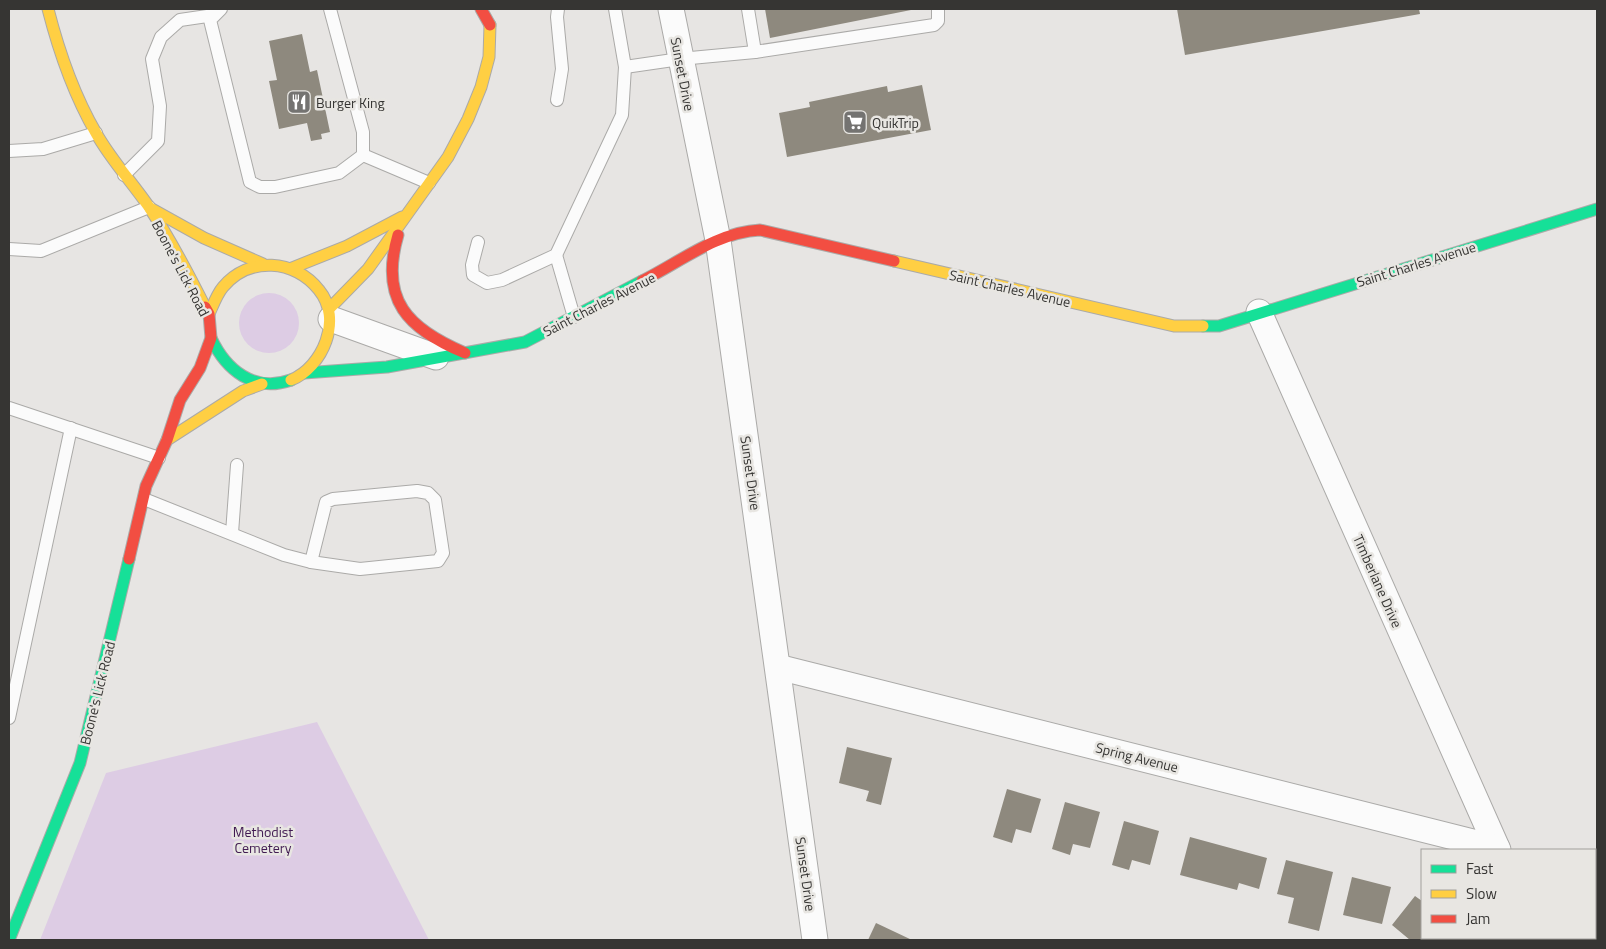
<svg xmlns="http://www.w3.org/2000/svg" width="1606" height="949" font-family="'Titillium Web',sans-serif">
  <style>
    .green { fill: #ddcce4 }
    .building { fill: #8e897e }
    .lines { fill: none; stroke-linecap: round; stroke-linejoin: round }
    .lane-casing { stroke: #abaaa8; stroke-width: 14 }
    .street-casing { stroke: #abaaa8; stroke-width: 27 }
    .fast-casing { stroke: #abaaa8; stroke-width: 13 }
    .slow-casing { stroke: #abaaa8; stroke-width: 13 }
    .jam-casing { stroke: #abaaa8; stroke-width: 13 }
    .lane { stroke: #fbfbfb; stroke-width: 12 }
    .street { stroke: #fbfbfb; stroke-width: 25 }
    .fast { stroke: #16e098; stroke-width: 11 }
    .slow { stroke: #ffcf43; stroke-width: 11 }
    .jam { stroke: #f24e42; stroke-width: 11 }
    .labels { text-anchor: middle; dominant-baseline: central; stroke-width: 5; stroke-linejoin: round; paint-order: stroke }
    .street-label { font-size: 14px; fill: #363533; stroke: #e8e6e2 }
    .poi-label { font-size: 14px; fill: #363533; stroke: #e8e6e2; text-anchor: start }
    .park-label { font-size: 14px; fill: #411b52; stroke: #e8e6e2 }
  </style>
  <rect width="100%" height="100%" fill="#e7e5e3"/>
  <!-- green -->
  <g class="green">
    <circle cx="269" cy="323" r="30"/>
    <polygon points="317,722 429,940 40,940 106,773"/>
  </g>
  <!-- building -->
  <g class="building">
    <polygon points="765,9 911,9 911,10 770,38"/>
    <polygon points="1177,9 1419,9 1420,14 1185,55"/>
    <polygon points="302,34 310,72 317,70 330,132 321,134 322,139 311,141 307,123 279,129 269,81 277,80 269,41"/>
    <polygon points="922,85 931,130 787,157 779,113 810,107 809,102 887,86 888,92"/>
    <polygon points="847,747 892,758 881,805 866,801 869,791 839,783"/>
    <polygon points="1007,789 1041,799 1031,833 1016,829 1012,843 993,837"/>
    <polygon points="1065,802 1100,812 1090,848 1073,844 1070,855 1052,849"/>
    <polygon points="1124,821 1159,831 1150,865 1132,860 1129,870 1112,865"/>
    <polygon points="1190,837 1267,858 1259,889 1239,883 1237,890 1180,875"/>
    <polygon points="1286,860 1333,872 1319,931 1288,923 1294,898 1277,894"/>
    <polygon points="1352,877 1391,887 1382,924 1343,915"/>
    <polygon points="1415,896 1422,901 1422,938 1463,938 1461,940 1410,940 1392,925"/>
    <polygon points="876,923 912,940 868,940"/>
  </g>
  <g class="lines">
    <!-- lane casing -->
    <g class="lane-casing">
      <g id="lane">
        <polyline points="221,9 210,20 250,182 260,187 275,187 339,173 363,155"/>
        <polyline points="330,9 363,132 363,155"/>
        <polyline points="748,9 755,52"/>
        <polyline points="625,67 680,59 755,52 934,25 938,21 938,9"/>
        <polyline points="557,100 562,69 557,17 558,9"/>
        <polyline points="9,151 43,149 96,133"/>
        <polyline points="363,155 429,183"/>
        <polyline points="124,175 158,141 160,106 152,59 161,37 180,20 214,15"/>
        <polyline points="478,242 472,265 473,275 487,283 502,280 556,255 622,115 625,67 615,9"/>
        <polyline points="9,249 41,251 149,207"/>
        <polyline points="556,255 574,317"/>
        <polyline points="9,408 159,458"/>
        <polygon points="417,491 428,493 435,500 443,553 438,561 360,569 311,562 326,502 333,499"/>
        <polyline points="144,499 284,555 311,562"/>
        <polyline points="232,533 237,465"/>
        <polyline points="9,718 71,428"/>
      </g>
    </g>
    <!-- street casing -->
    <g class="street-casing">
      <g id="street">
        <polyline points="671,9 718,240 815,940"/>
        <polyline points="1259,312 1498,850"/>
        <polyline points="331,319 436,357"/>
        <polyline points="778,667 1497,848"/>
        <polyline points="1544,938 1545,940"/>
      </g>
    </g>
    <!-- fast casing -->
    <g class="fast-casing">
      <g id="fast">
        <polyline points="1203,326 1219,326 1597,209"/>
        <path d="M211,338c15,32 43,55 80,42"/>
        <polyline points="304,373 387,367 525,342 642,281"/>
        <polyline points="9,940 80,763 129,559"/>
      </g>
    </g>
    <!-- slow casing -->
    <g class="slow-casing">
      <g id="slow">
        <path d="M48,9c11,43 26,86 48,124 15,27 36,49 53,74 21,32 39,66 56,100"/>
        <polyline points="150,208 204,238 263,264"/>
        <polyline points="894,261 1174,326 1203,326"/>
        <polyline points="292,268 347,246 402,217"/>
        <polyline points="329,309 368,269 448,157 468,119 481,87 489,57 490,25"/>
        <path d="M209,314c4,-9 8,-20 14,-27 26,-31 72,-28 96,3 24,29 4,77 -28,90"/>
        <polyline points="167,440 243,391 262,384"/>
      </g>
    </g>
    <!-- jam casing -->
    <g class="jam-casing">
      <g id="jam">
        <polyline points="481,9 490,25"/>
        <path d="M398,235c-19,65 10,94 67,118"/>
        <path d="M642,281c38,-19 75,-49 118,-51l134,31"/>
        <polyline points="129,559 146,486 167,440 180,400 200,368 211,338 209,314 205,307"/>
      </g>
    </g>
    <!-- lane -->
    <use href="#lane" class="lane"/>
    <!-- street -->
    <use href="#street" class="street"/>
    <!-- fast -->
    <use href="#fast" class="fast"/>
    <!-- slow -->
    <use href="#slow" class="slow"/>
    <!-- jam -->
    <use href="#jam" class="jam"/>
  </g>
  <!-- icons -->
  <defs>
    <g id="restaurant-square" transform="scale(1.25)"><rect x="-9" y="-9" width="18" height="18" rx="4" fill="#747371" stroke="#e8e6e2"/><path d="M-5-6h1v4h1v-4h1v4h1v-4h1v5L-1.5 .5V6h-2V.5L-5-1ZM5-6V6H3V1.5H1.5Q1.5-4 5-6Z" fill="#fff"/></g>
    <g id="supermarket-square" transform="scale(1.25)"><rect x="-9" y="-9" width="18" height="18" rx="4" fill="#747371" stroke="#e8e6e2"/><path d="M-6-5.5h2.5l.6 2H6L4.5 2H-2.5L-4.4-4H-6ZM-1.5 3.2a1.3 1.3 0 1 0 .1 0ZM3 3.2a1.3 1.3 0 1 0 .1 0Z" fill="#fff"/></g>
  </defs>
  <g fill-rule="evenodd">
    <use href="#restaurant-square" x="299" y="102"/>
    <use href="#supermarket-square" x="855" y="122"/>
  </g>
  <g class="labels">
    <!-- street labels -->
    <g class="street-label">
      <text transform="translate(683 74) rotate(79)">Sunset Drive</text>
      <text transform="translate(1416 264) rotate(-17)">Saint Charles Avenue</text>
      <text transform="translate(181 268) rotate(62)">Boone's Lick Road</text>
      <text transform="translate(1010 288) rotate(13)">Saint Charles Avenue</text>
      <text transform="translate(599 304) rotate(-27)">Saint Charles Avenue</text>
      <text transform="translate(751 473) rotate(82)">Sunset Drive</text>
      <text transform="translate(1378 581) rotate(66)">Timberlane Drive</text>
      <text transform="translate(97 693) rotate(-76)">Boone's Lick Road</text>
      <text transform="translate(1137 757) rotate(14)">Spring Avenue</text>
      <text transform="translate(806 874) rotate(82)">Sunset Drive</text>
    </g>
    <!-- poi labels -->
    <g class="poi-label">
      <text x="316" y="102">Burger King</text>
      <text x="872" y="122">QuikTrip</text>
    </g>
    <!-- park labels -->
    <g class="park-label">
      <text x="263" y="831">Methodist<tspan x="263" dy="16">Cemetery</tspan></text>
    </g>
  </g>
  <!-- border -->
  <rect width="1606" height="949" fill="none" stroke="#363533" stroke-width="20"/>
  <!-- legend -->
  <rect x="1421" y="849" width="175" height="90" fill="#e8e6e2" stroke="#a19f9c"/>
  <rect x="1431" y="865" width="25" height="8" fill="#16e098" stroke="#a19f9c"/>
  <text x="1466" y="874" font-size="15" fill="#363533">Fast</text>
  <rect x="1431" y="890" width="25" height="8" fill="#ffcf43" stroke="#a19f9c"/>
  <text x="1466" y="899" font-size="15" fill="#363533">Slow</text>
  <rect x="1431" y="915" width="25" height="8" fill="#f24e42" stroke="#a19f9c"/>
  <text x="1466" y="924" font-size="15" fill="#363533">Jam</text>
</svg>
